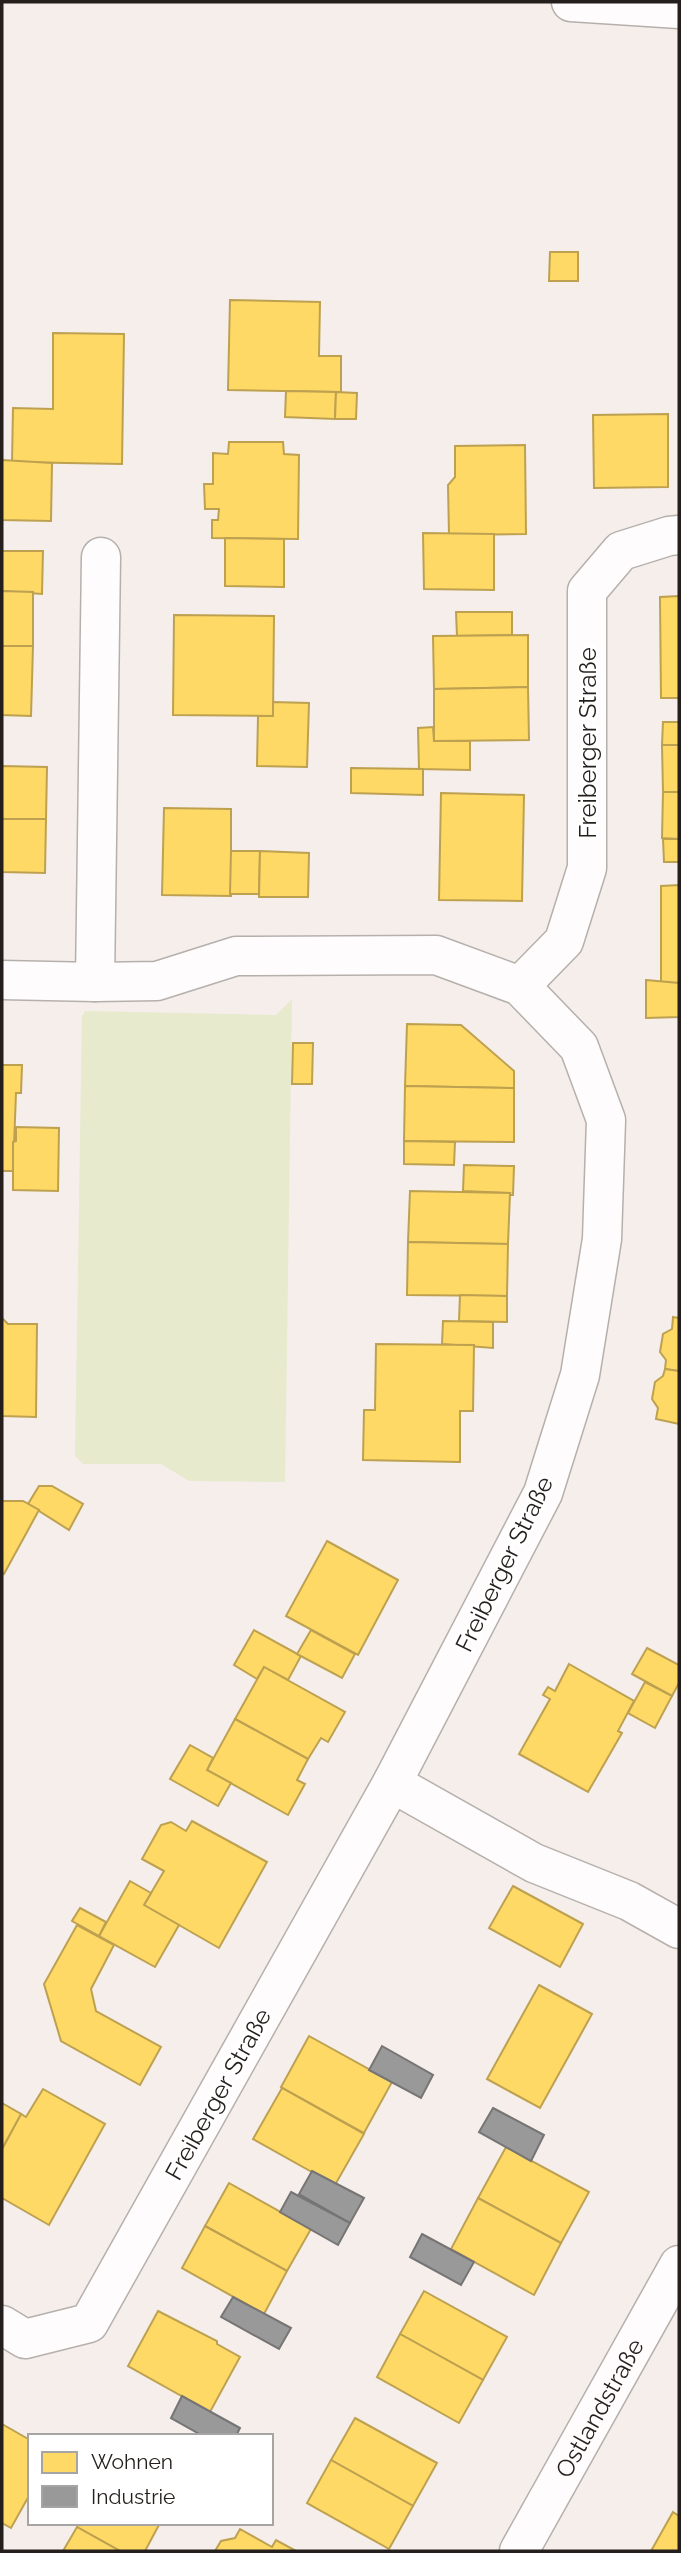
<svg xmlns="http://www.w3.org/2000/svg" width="681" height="2553" font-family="Raleway,sans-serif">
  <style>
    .green { fill: #e7eacd }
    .homes { fill: #ffd966; stroke: #bda150; stroke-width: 2 }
    .industry { fill: #999; stroke: #767474; stroke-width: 2 }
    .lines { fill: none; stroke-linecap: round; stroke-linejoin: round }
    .minor-casing { stroke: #b6b0ad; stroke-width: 41 }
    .major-casing { stroke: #b6b0ad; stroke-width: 41 }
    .minor { stroke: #fefcfc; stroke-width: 38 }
    .major { stroke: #fefcfc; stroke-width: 38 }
    .labels { text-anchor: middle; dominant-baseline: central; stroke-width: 7; stroke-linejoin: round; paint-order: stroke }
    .street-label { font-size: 24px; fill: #241f1c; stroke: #fff }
  </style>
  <rect width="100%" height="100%" fill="#f5eeea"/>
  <!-- green -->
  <polygon class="green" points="292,999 285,1482 189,1481 161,1464 83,1464 75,1456 82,1016 85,1011 276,1015"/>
  <!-- homes -->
  <g class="homes">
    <polygon points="550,252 578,252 578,281 549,281"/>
    <polygon points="230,300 320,302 319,356 341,356 341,392 228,390"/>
    <polygon points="53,333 124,334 122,464 12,462 13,408 53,409"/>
    <polygon points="286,391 336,392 335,419 285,417"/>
    <polygon points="336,392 357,393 356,419 335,419"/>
    <polygon points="668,414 668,487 594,488 593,415"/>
    <polygon points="229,442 283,442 284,454 299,455 298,539 212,538 212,520 218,520 219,509 205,509 204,484 213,484 213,453 228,454"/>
    <polygon points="525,445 526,534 449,535 448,485 455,477 455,446"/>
    <polygon points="2,460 52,463 51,521 2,520"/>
    <polygon points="423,533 494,534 494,590 424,589"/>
    <polygon points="225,538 284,539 284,587 225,586"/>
    <polygon points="2,551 43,551 42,594 2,591"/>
    <polygon points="2,591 33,592 33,646 2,646"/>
    <polygon points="679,596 679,698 661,698 660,597"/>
    <polygon points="456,612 512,612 512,635 457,636"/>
    <polygon points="174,615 274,616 273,716 173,715"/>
    <polygon points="528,635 528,687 434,689 433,636"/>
    <polygon points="2,646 33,646 31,716 2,715"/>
    <polygon points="528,687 529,740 434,741 434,689"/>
    <polygon points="273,702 309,703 307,767 257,766 258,716 273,716"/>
    <polygon points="663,722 679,722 679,745 662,745"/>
    <polygon points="433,727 434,741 470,741 470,770 419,769 418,728"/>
    <polygon points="662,745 679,745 679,792 663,792"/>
    <polygon points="2,766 47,767 46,819 2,819"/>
    <polygon points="351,768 423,769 423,795 351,793"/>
    <polygon points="663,792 679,792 679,839 662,838"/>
    <polygon points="441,793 524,795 522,901 439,900"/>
    <polygon points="164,808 231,809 231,896 162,895"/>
    <polygon points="2,819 46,819 45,873 2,872"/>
    <polygon points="663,839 679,839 679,862 664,862"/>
    <polygon points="231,851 260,851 259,894 230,894"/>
    <polygon points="260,851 309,853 308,897 259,897"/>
    <polygon points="679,885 679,983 661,983 661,886"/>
    <polygon points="646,980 679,983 679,1017 646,1018"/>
    <polygon points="407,1024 461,1025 514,1071 514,1088 405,1086"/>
    <polygon points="293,1043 313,1043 312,1084 292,1084"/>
    <polygon points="2,1065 22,1065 21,1093 16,1093 13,1171 2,1171"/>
    <polygon points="405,1086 514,1088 514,1142 404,1141"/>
    <polygon points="16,1127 59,1128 58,1191 13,1190 13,1142 16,1141"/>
    <polygon points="404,1141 455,1142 454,1165 404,1164"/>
    <polygon points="464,1165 514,1166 513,1195 509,1195 510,1193 463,1191"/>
    <polygon points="410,1191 510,1193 508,1244 408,1242"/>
    <polygon points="408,1242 508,1244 507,1296 407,1295"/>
    <polygon points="460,1295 507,1296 507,1322 459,1321"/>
    <polygon points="673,1317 679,1318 679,1371 665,1369 666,1360 660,1352 663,1334 672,1329"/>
    <polygon points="2,1318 8,1324 37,1324 36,1417 2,1416"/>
    <polygon points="443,1321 493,1322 493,1348 442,1344"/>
    <polygon points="376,1344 474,1345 473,1411 460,1411 460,1462 363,1460 364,1410 375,1410"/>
    <polygon points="665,1369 679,1371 679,1424 656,1419 658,1408 652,1399 655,1382 663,1376"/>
    <polygon points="39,1486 52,1486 83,1504 69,1530 28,1504"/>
    <polygon points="2,1501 23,1501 39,1510 4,1574 2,1573"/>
    <polygon points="327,1541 398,1580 358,1655 286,1616"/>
    <polygon points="254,1630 301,1656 288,1680 264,1667 257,1679 234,1665"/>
    <polygon points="311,1630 355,1654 342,1678 297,1654"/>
    <polygon points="647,1648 679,1665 679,1683 672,1696 632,1674"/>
    <polygon points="569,1664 634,1701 618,1731 622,1733 588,1792 519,1754 550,1699 543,1695 548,1687 555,1691"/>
    <polygon points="264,1667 345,1712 328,1742 321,1738 308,1759 235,1719"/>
    <polygon points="645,1682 672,1696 655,1728 628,1713"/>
    <polygon points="235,1719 308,1759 297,1780 305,1784 288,1815 207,1770"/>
    <polygon points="190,1745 213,1758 207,1770 231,1783 218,1806 170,1779"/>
    <polygon points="192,1821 267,1862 219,1948 144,1905 164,1871 142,1859 161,1825 171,1822 186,1831"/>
    <polygon points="130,1881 151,1893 144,1905 179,1925 155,1967 99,1936"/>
    <polygon points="513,1886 583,1924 560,1967 489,1928"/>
    <polygon points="80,1908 106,1922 99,1936 72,1921"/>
    <polygon points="77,1925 114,1945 91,1989 96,2011 161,2047 140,2085 61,2041 44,1984"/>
    <polygon points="539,1985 592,2014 540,2108 487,2079"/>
    <polygon points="309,2036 392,2082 364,2133 281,2087"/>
    <polygon points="282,2088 364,2134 335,2185 253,2139"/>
    <polygon points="43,2089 105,2124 49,2225 2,2198 2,2149 21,2114 26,2117"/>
    <polygon points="2,2103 21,2114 2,2149"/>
    <polygon points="506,2147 589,2192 561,2243 478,2198"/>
    <polygon points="229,2183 311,2229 287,2271 205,2226"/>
    <polygon points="478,2198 561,2243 534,2295 451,2249"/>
    <polygon points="205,2226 287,2271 264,2314 182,2268"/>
    <polygon points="424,2291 507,2337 483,2380 400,2334"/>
    <polygon points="158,2311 217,2341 217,2344 240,2357 210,2412 128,2366"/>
    <polygon points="400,2334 483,2380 459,2423 377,2377"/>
    <polygon points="355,2418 437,2463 413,2506 331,2460"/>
    <polygon points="2,2424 30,2440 30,2494 11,2528 2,2523"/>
    <polygon points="331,2460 413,2506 389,2549 307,2503"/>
    <polygon points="673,2512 679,2516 679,2551 651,2551"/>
    <polygon points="79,2523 160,2523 145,2551 120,2551 77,2527"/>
    <polygon points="77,2527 120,2551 63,2551"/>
    <polygon points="240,2529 272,2547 276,2540 296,2551 215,2551 221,2541 235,2538"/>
  </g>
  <!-- industry -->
  <g class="industry">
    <polygon points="382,2046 433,2075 421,2098 369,2070"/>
    <polygon points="493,2108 544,2135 531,2161 479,2132"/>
    <polygon points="312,2171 364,2198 350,2223 299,2194"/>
    <polygon points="291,2192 350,2223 338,2245 280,2212"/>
    <polygon points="422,2234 474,2262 461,2285 410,2257"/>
    <polygon points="233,2297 291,2328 279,2349 221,2317"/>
    <polygon points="182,2396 240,2428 236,2436 203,2436 171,2418"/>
  </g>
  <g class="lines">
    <!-- minor casing -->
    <g class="minor-casing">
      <g id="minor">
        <polyline points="2,980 95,982 157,981 236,956 436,955 520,986 579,1047 606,1120 602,1239 580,1375 543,1493 392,1783 89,2323 25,2339 2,2325"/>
        <polyline points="95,982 101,557"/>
        <polyline points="520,986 564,941 587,868 587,591 621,551 669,536 679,535"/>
        <polyline points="392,1783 534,1863 629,1901 679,1929"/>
        <path id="s1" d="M519,2551l160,-286"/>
      </g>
    </g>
    <!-- major casing -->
    <g class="major-casing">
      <polyline id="major" points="571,2 679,9"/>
    </g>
    <!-- minor -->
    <use href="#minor" class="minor"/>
    <!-- major -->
    <use href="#major" class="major"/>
  </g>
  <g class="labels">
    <!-- street labels -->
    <g class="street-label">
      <text transform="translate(587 743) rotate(-90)">Freiberger Straße</text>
      <text transform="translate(504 1564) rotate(-64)">Freiberger Straße</text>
      <text transform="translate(218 2094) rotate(-61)">Freiberger Straße</text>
      <text stroke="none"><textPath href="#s1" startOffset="164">Ostlandstraße</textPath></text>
    </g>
  </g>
  <!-- border -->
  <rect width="681" height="2553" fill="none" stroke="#241f1c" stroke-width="7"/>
  <!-- legend -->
  <rect x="28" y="2434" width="245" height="91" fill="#ffffff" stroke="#a7a5a4" stroke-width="2"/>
  <rect x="42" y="2452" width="35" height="21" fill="#ffd966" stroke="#a7a5a4" stroke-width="2"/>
  <text x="91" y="2469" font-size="21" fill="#241f1c">Wohnen</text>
  <rect x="42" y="2486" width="35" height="21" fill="#999999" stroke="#a7a5a4" stroke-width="2"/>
  <text x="91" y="2504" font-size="21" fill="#241f1c">Industrie</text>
</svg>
